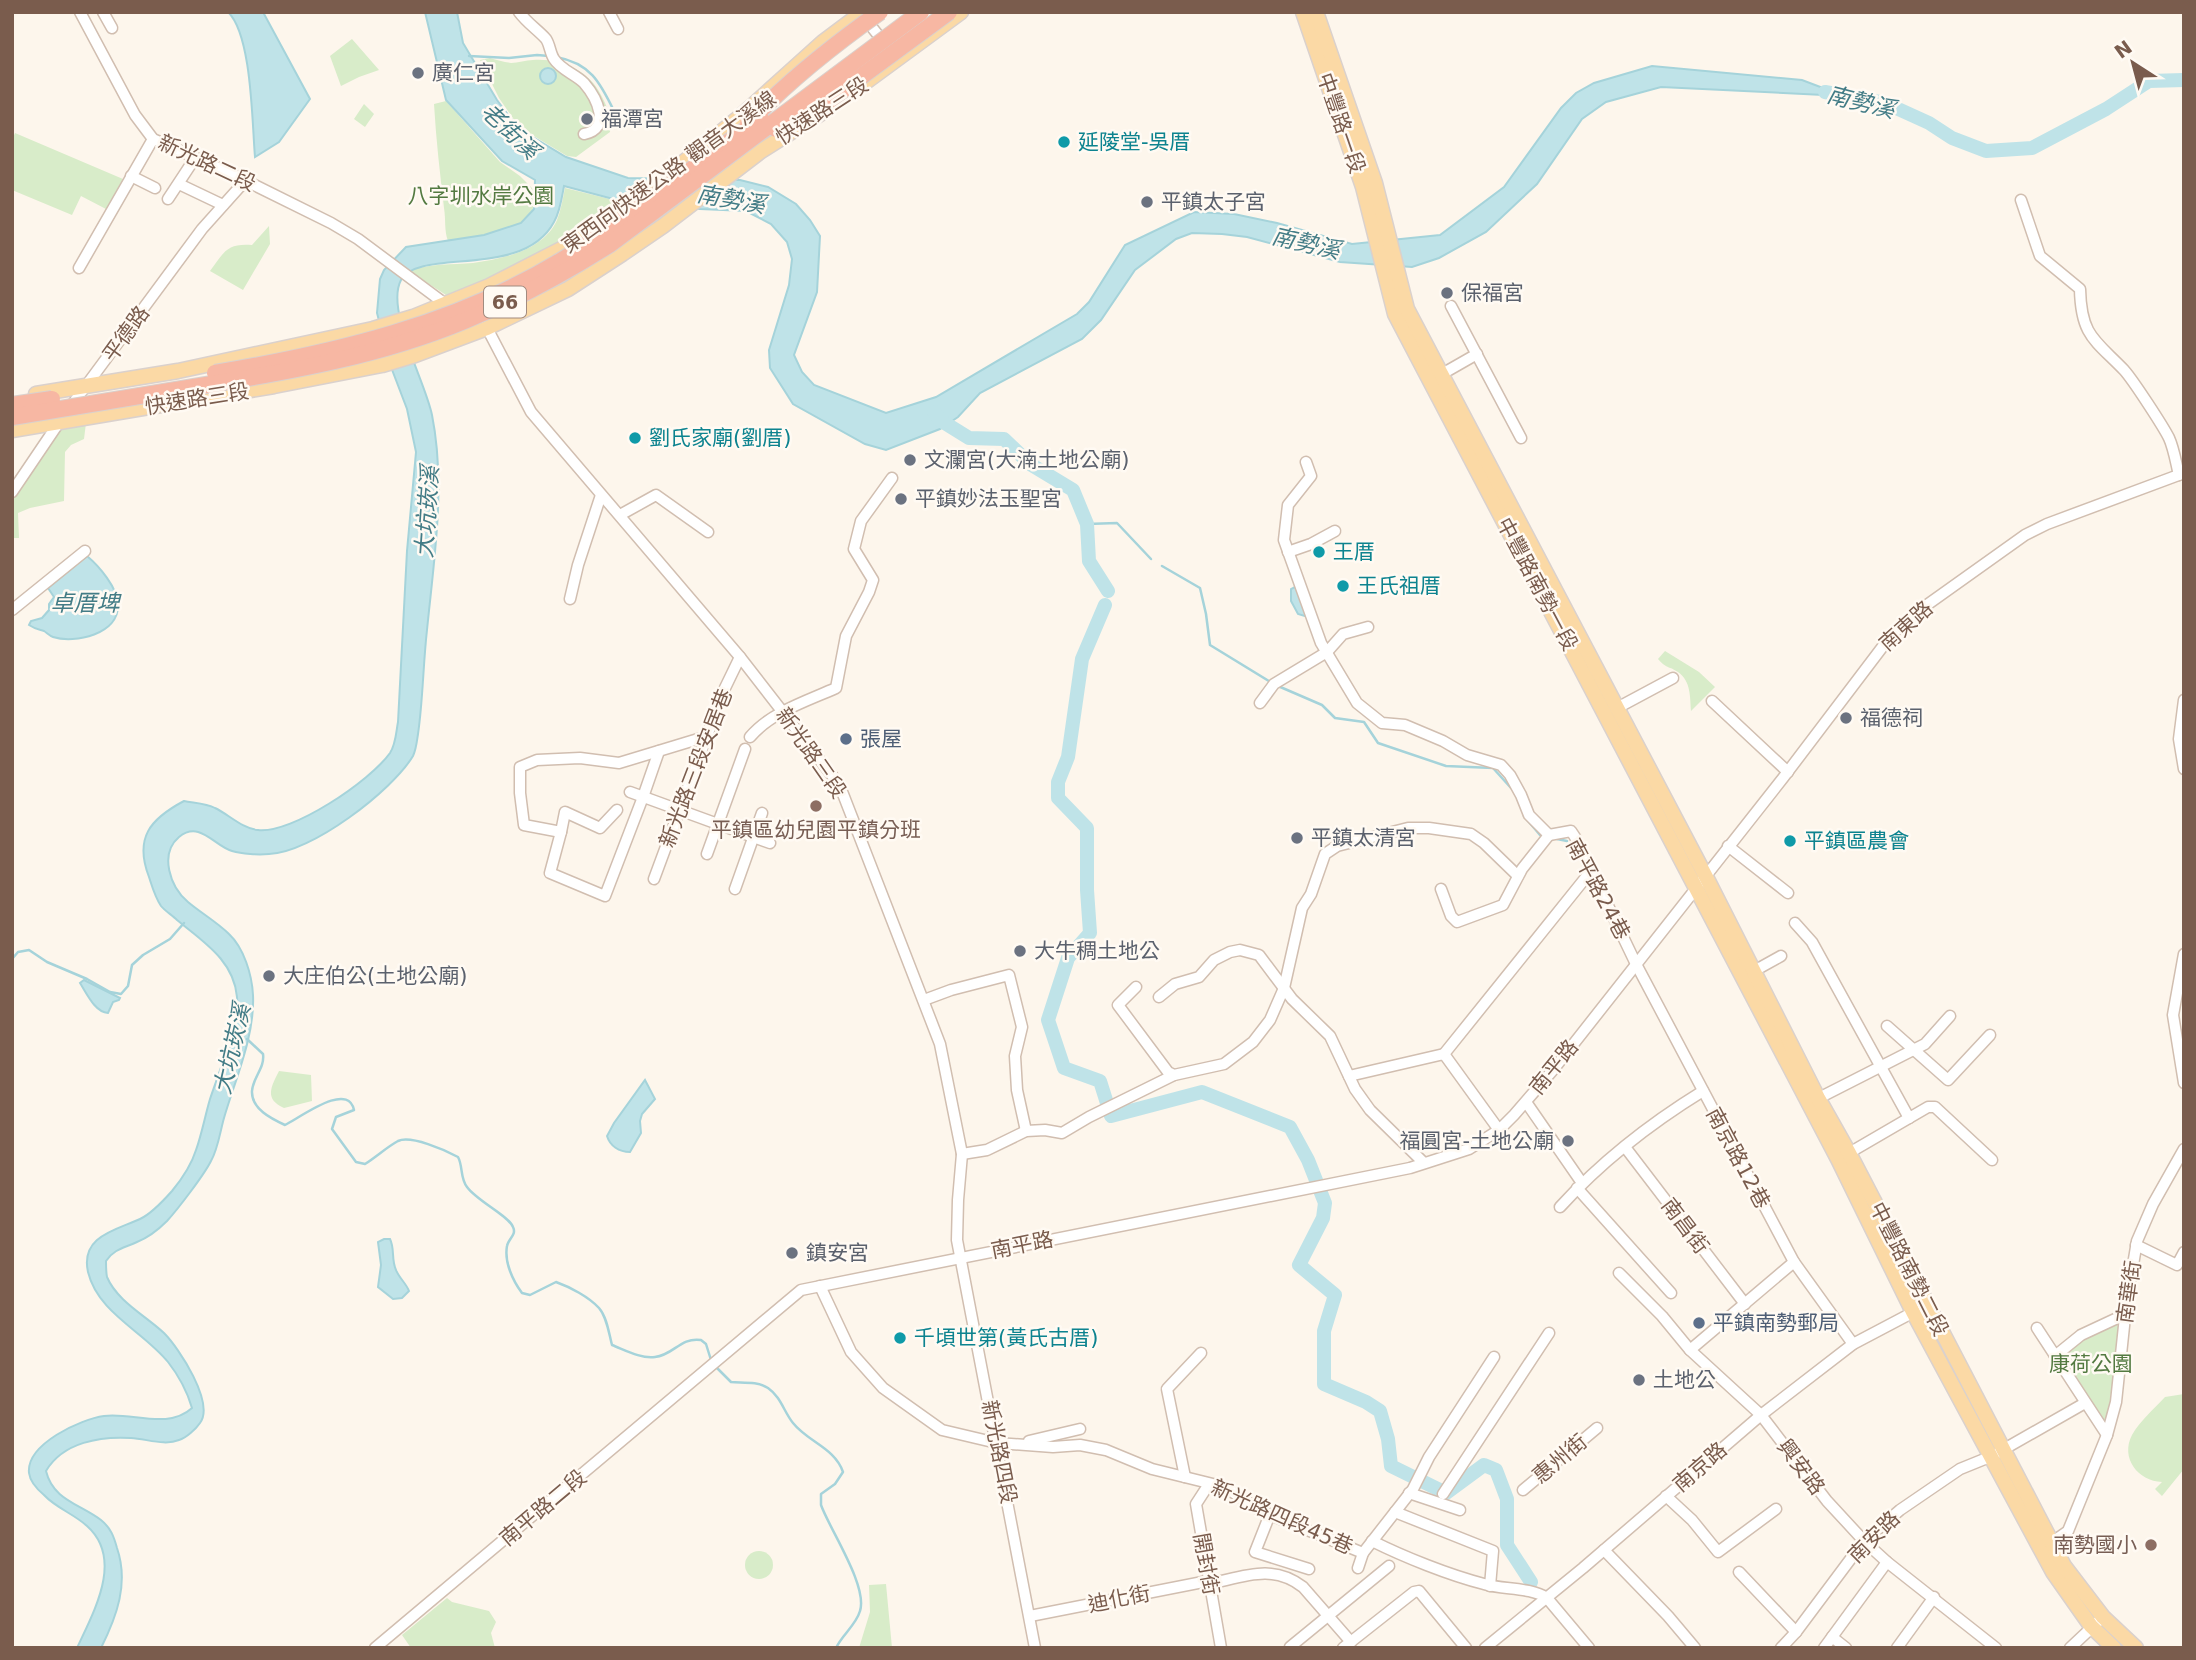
<svg xmlns="http://www.w3.org/2000/svg" width="2196" height="1660" font-family="'DejaVu Sans','Noto Sans TC',sans-serif">
  <style>
    .green { fill: #d8ecc9 }
    .water { fill: #bfe3e8; stroke: #a5d3da; stroke-width: 2 }
    .lines { fill: none; stroke-linecap: round; stroke-linejoin: round }
    .stream { stroke: #a5d3da; stroke-width: 2.5 }
    .river { stroke: #bfe3e8; stroke-width: 14 }
    .minor-casing { stroke: #d1beb0; stroke-width: 13 }
    .major-casing { stroke: #dad1cd; stroke-width: 17 }
    .minor { stroke: #fff; stroke-width: 10 }
    .major { stroke: #fbd9a5; stroke-width: 14 }
    .highway-bridge-casing { stroke: #dad1cd; stroke-width: 18; stroke-linecap: butt }
    .highway-bridge { stroke: #f7b7a3; stroke-width: 16 }
    .worship-dot { fill: #6b7280; stroke: #fffaf3; stroke-width: 2.5 }
    .culture-dot { fill: #0f9aa8; stroke: #fffaf3; stroke-width: 2.5 }
    .service-dot { fill: #5c6f8a; stroke: #fffaf3; stroke-width: 2.5 }
    .education-dot { fill: #8d6e63; stroke: #fffaf3; stroke-width: 2.5 }
    .labels { text-anchor: middle; dominant-baseline: central; stroke-width: 5; stroke-linejoin: round; paint-order: stroke }
    .shield { fill: #fffaf3; stroke: #a28b7f; stroke-width: 2 }
    .shield-label { font-size: 19px; font-weight: bold; fill: #7a5c4d }
    .worship-label { font-size: 21px; fill: #5b616d; stroke: #fffaf3; text-anchor: start }
    .street-label { font-size: 21px; fill: #7a5c4d; stroke: #fffaf3 }
    .culture-label { font-size: 21px; fill: #0d838f; stroke: #fffaf3; text-anchor: start }
    .park-label { font-size: 21px; fill: #537a41; stroke: #fffaf3 }
    .service-label { font-size: 21px; fill: #4e5e75; stroke: #fffaf3; text-anchor: start }
    .education-label { font-size: 21px; fill: #785e54; stroke: #fffaf3 }
    .water-label { font-size: 23px; font-style: italic; fill: #437c86; stroke: #fffaf3 }
  </style>
  <rect width="100%" height="100%" fill="#fdf6ec"/>
  <!-- green -->
  <g class="green">
    <polygon points="352,39 379,70 359,77 341,86 330,56"/>
    <path d="M490,58c7,2 14,4 21,5 7,0 15,-3 22,-3 27,-2 56,10 68,35 7,13 11,23 9,37l-34,25 -9,-1 -48,-29 -20,-29 -19,-38z"/>
    <path d="M446,101l54,61 20,14 14,14 -1,19 -12,14 -38,12 -35,6c-4,-11 -2,-21 -4,-33 -4,-34 -8,-69 -10,-104z"/>
    <polygon points="364,104 374,114 365,127 354,119"/>
    <polygon points="15,133 123,179 106,209 81,196 72,215 12,190 12,140"/>
    <path d="M565,188l61,15c-57,36 -115,70 -180,92l-37,-24c21,-8 43,-6 64,-8 30,-4 71,-13 84,-43 4,-10 6,-22 8,-32z"/>
    <path d="M269,226l1,18 -27,46 -33,-19c14,-19 17,-28 42,-26z"/>
    <polygon points="86,423 84,439 71,445 65,452 64,501 30,508 18,513 19,538 12,538 12,498 58,431"/>
    <path d="M1665,651l34,21 16,15 -24,24c-1,-14 0,-30 -13,-39 -9,-6 -11,-3 -20,-13z"/>
    <path d="M279,1071l32,4 1,26 -28,7c-20,-9 -13,-21 -5,-37z"/>
    <polygon points="2126,1314 2107,1435 2055,1356"/>
    <path d="M2184,1394v75l-22,27 -7,-7 7,-7c-24,-1 -42,-24 -30,-47 8,-14 22,-26 33,-38z"/>
    <circle cx="759" cy="1565" r="14"/>
    <polygon points="886,1584 892,1648 859,1648 870,1612 869,1585"/>
    <polygon points="447,1598 452,1602 489,1611 496,1622 491,1633 495,1648 411,1648 402,1635"/>
  </g>
  <!-- water -->
  <g class="water">
    <path d="M228,12h35l47,87 -31,43 -24,15c-3,-34 -3,-122 -27,-145z"/>
    <path d="M425,12h32l6,31 34,57 21,28 48,29 62,21 112,2 28,7 28,17 14,16 10,16 -3,56 -23,63 8,17 12,13 72,28 50,-16 141,-83 12,-12 36,-57 69,-33 40,2 43,9 75,21 88,-9 64,-48 57,-79 15,-15 18,-10 58,-17 150,14 42,16 -183,-9 -55,15 -24,17 -45,65 -51,48 -47,26 -27,9 -72,-5 -93,-25 -25,-3 -30,-1 -16,6 -41,31 -34,50 -19,19 -102,54 -22,24 -18,12 -54,21 -21,-6 -72,-40 -23,-36 -1,-18 20,-65 3,-26 -5,-17 -16,-18 -25,-13 -46,-2 -83,-9 -53,-14c-2,11 -4,26 -10,36 -31,58 -134,25 -153,58 -16,30 25,103 31,135 14,70 2,144 -5,215 -4,35 -4,70 -9,104 -1,7 -2,16 -5,22 -21,35 -102,97 -144,98 -11,1 -27,0 -37,-3 -18,-5 -32,-31 -53,-14 -20,17 -9,50 9,65 13,11 29,20 41,32 15,14 23,41 24,61 2,41 -18,85 -29,123 -4,14 -6,31 -13,43 -7,14 -33,48 -44,60 -8,8 -20,17 -30,21 -13,6 -23,7 -31,19 0,4 0,11 1,16 10,24 39,39 57,56 15,15 51,70 36,90 -4,6 -14,15 -21,17 -14,6 -32,-1 -48,-2 -30,-2 -68,4 -85,33 7,29 34,33 55,49 10,8 13,17 16,28 12,35 0,68 -16,100h-24c17,-37 47,-89 10,-122 -13,-12 -31,-18 -43,-31 -6,-5 -14,-14 -15,-22 -3,-29 52,-54 75,-57 28,-4 64,14 88,-8 -5,-17 -13,-32 -24,-46 -25,-31 -70,-49 -80,-90 -8,-36 28,-42 52,-53 11,-5 24,-19 32,-28 9,-11 20,-28 24,-41 6,-17 9,-34 14,-51 9,-27 29,-76 27,-102 -3,-37 -35,-56 -60,-77 -5,-5 -12,-9 -16,-14 -6,-9 -9,-20 -12,-29 -15,-39 1,-58 35,-76 10,2 22,2 31,7 13,6 28,21 43,22 34,4 112,-49 132,-77 6,-9 6,-21 8,-31l9,-171 9,-99 -9,-43 -16,-42 -14,-54 3,-34 4,-9 22,-23 78,-12 37,-12 13,-14 1,-29 -33,-19 -56,-61z"/>
    <circle cx="548" cy="76" r="8"/>
    <path d="M87,556c12,10 31,32 31,49 1,29 -43,39 -65,32 -3,-1 -6,-4 -9,-6 -7,-2 -9,-2 -15,-6l2,-4 11,-3 7,-8v-6l5,-7 -6,-9z"/>
    <polygon points="1297,586 1308,617 1298,614 1291,601 1291,589"/>
    <path d="M84,980l36,18 -1,2 -6,2 -5,11c-13,-1 -21,-19 -28,-30z"/>
    <path d="M645,1080l10,19 -13,15 -2,7 1,12 -11,19c-11,0 -20,-6 -23,-16l7,-13z"/>
    <path d="M384,1239h6c5,10 1,20 6,31 3,8 10,13 13,21l-7,7 -9,1 -15,-12 3,-22 -3,-23z"/>
  </g>
  <g class="lines">
    <!-- stream -->
    <g class="stream">
      <polyline points="469,56 509,58 537,55 549,56"/>
      <path d="M556,57c34,6 44,25 58,54"/>
      <polyline points="1087,524 1117,523 1151,559"/>
      <polyline points="1162,566 1200,588 1206,614 1210,645 1272,683"/>
      <polyline points="1278,686 1322,705 1335,718 1364,722 1378,743 1446,766 1493,768 1511,788"/>
      <polyline points="1524,816 1540,835 1543,836"/>
      <polyline points="1557,839 1567,841"/>
      <polyline points="12,959 18,952 29,950 47,962 87,979 110,992 121,994 128,986 132,965 143,955 170,939 184,923"/>
      <path d="M247,1039l16,15c2,14 -10,23 -11,37 -1,18 20,28 33,34 16,-8 63,-44 69,-15l-18,7 -4,12 24,33 9,2c11,-7 22,-17 33,-23 13,-6 47,9 60,16 5,9 2,21 9,30 10,14 42,29 46,40 4,8 -5,12 -6,19 -3,16 6,35 15,47l8,2 26,-13c14,5 33,15 43,26 8,9 10,26 13,37 13,5 29,14 43,12 19,-2 25,-20 46,-17l5,4 5,16"/>
      <path d="M715,1366l16,16c12,1 26,-1 37,6 13,9 16,24 25,35 15,19 42,25 50,49l-8,12 -14,10v11c9,25 47,81 39,106 -4,14 -18,24 -24,37"/>
    </g>
    <!-- river -->
    <g class="river">
      <polyline points="1825,92 1885,103 1929,123 1952,138 1986,151 2032,148 2106,109 2149,81 2184,80"/>
      <polyline points="934,412 940,420 969,438 1004,439 1030,464 1073,490 1087,524 1089,561 1108,591"/>
      <polyline points="1105,605 1082,659 1068,757 1058,782 1058,798 1087,828 1087,890 1090,933 1068,958 1048,1020 1064,1068 1100,1081 1111,1116 1202,1092 1290,1127 1308,1160 1325,1203 1323,1218 1299,1265 1335,1295 1324,1331 1324,1384 1366,1402 1380,1411 1388,1439 1391,1466 1446,1493 1484,1465 1496,1470 1507,1499 1507,1545 1531,1582"/>
    </g>
    <!-- minor casing -->
    <g class="minor-casing">
      <g id="minor">
        <polyline points="80,12 135,115 153,139 228,172 331,223 358,239 448,306"/>
        <polyline points="103,12 112,28"/>
        <path d="M519,12c8,11 19,18 27,27 4,6 4,14 8,20 7,11 21,15 30,24 13,15 28,46 0,51"/>
        <polyline points="609,12 618,29"/>
        <polyline points="863,16 886,45"/>
        <polyline points="840,83 914,28"/>
        <polyline points="131,176 155,188"/>
        <polyline points="181,185 223,205"/>
        <polyline points="168,199 195,158"/>
        <path d="M2021,200l19,56 40,33c1,47 15,51 44,81 9,10 39,56 45,68 5,11 7,25 10,37"/>
        <polyline points="79,268 153,139"/>
        <polyline points="1451,306 1521,438"/>
        <polyline points="481,324 487,328 531,412 740,657 834,778 843,794 940,1044 962,1154 958,1200 957,1240 1035,1648"/>
        <polyline points="1442,374 1477,354"/>
        <polyline points="1306,462 1311,476 1288,505 1284,540 1321,643 1357,703 1382,723 1405,725 1443,741 1467,755 1501,765 1510,775 1521,795 1529,815 1549,835"/>
        <polyline points="12,492 60,421 202,229 245,181"/>
        <polyline points="620,515 656,495 708,532"/>
        <polyline points="1288,552 1311,544 1335,531"/>
        <polyline points="570,599 578,565 601,495"/>
        <polyline points="12,610 85,551"/>
        <polyline points="2184,700 2179,739 2184,769"/>
        <polyline points="1712,701 1788,772"/>
        <polyline points="1260,703 1274,684 1327,652 1343,634 1368,627"/>
        <polyline points="1617,708 1673,678"/>
        <path d="M750,737c21,-25 57,-36 86,-49l10,-52 23,-44 4,-12 -19,-31 7,-28 31,-43"/>
        <polyline points="630,792 770,843"/>
        <polyline points="617,810 600,828 565,812 561,832 524,825 520,793 520,767 537,760 580,758 619,763 708,736"/>
        <polyline points="561,832 550,873 605,896 643,797 659,751"/>
        <polyline points="1549,835 1571,831 1575,837 1636,964 1794,1262 1853,1344"/>
        <polyline points="1728,846 1788,893"/>
        <polyline points="707,854 745,749"/>
        <polyline points="654,879 724,690 740,657"/>
        <polyline points="735,889 762,813"/>
        <polyline points="1441,889 1451,916 1457,922 1503,905 1522,869 1549,835"/>
        <polyline points="1795,923 1812,942 1909,1118"/>
        <polyline points="2184,954 2173,1015 2184,1083"/>
        <polyline points="1754,971 1781,956"/>
        <polyline points="1136,987 1118,1005 1168,1072 1174,1075 1224,1064 1253,1042 1270,1020 1284,988 1302,908 1311,894 1325,854 1337,846 1408,828 1429,828 1471,834 1484,843 1518,876"/>
        <polyline points="1159,997 1175,984 1199,977 1214,960 1230,952 1240,950 1259,955 1292,999 1330,1036 1355,1089 1370,1110 1424,1163"/>
        <polyline points="924,1000 951,990 1009,975 1022,1027 1015,1056 1017,1090 1026,1131"/>
        <polyline points="1887,1026 1948,1080 1990,1035"/>
        <polyline points="1444,1054 1591,871"/>
        <polyline points="1349,1076 1444,1054 1499,1130"/>
        <polyline points="1813,1101 1925,1044 1950,1016"/>
        <polyline points="1526,1102 1582,1183"/>
        <polyline points="1625,1147 1745,1304"/>
        <polyline points="1849,1153 1928,1107 1935,1107 1992,1160"/>
        <polyline points="962,1154 987,1150 1026,1131 1045,1130 1062,1133 1089,1117 1174,1075"/>
        <polyline points="1577,1188 1671,1293"/>
        <path d="M1560,1207c41,-45 91,-84 143,-116"/>
        <polyline points="2136,1245 2177,1265 2184,1252"/>
        <polyline points="1619,1273 1662,1316 1690,1350 1761,1415 1827,1501 1864,1541 1887,1562 1996,1648"/>
        <polyline points="820,1286 851,1352 883,1388 942,1430 997,1443 1053,1447 1080,1445 1106,1450 1152,1469 1225,1487 1261,1511 1363,1553"/>
        <polyline points="2037,1328 2107,1435"/>
        <polyline points="1690,1350 1794,1262"/>
        <polyline points="2055,1356 2081,1335 2126,1314"/>
        <polyline points="1029,1441 1080,1429"/>
        <polyline points="1185,1477 1167,1389 1201,1353"/>
        <polyline points="1209,1484 1196,1504 1221,1648"/>
        <polyline points="1523,1490 1597,1428"/>
        <polyline points="1409,1493 1460,1510"/>
        <polyline points="1443,1494 1549,1333"/>
        <polyline points="1666,1496 1692,1520 1718,1552 1776,1509"/>
        <polyline points="1395,1512 1493,1551 1490,1586"/>
        <polyline points="1270,1514 1255,1552 1309,1569"/>
        <path d="M1372,1541c32,16 77,34 112,43 20,6 46,3 63,14l42,50"/>
        <polyline points="2048,1545 2068,1531 2107,1435 2116,1402 2126,1307 2137,1241 2153,1204 2184,1149"/>
        <polyline points="1604,1550 1668,1616 1695,1648"/>
        <polyline points="1358,1568 1363,1553 1413,1489 1429,1457 1494,1357"/>
        <polyline points="1739,1572 1796,1632"/>
        <path d="M1209,1584c34,-7 63,-21 94,3l48,55"/>
        <polyline points="1030,1616 1208,1581"/>
        <polyline points="1832,1637 1846,1648"/>
        <polyline points="1290,1647 1389,1566"/>
        <polyline points="375,1648 801,1290 1410,1168 1469,1149 1499,1130 1514,1115 1553,1070 1783,778 1893,633 1917,612 2025,535 2047,524 2184,473"/>
        <polyline points="1343,1648 1414,1592 1419,1591 1466,1648"/>
        <polyline points="1485,1648 1583,1568 1761,1415 1853,1344 1927,1305"/>
        <polyline points="1781,1648 1796,1632 1864,1541 1900,1510 1960,1469 1992,1456 2085,1403"/>
        <polyline points="1824,1648 1887,1562"/>
        <polyline points="1897,1648 1934,1597"/>
        <polyline points="2070,1648 2103,1617"/>
      </g>
    </g>
    <!-- major casing -->
    <g class="major-casing">
      <g id="major">
        <polyline points="1303,12 1363,187 1395,314 1838,1159 1913,1312 2053,1572 2091,1626 2114,1648"/>
        <polyline points="1316,12 1375,183 1407,309 1705,875 1818,1098 1849,1153 2064,1566 2103,1617 2136,1648"/>
        <polyline points="863,84 961,12"/>
        <polyline points="36,394 178,371 373,329 413,317 489,286 571,244 629,206 742,115 823,42 863,12"/>
        <polyline points="12,430 274,386 382,365 415,355 487,328 568,289 622,254 663,226 761,151 823,112"/>
      </g>
    </g>
    <!-- minor -->
    <use href="#minor" class="minor"/>
    <!-- major -->
    <use href="#major" class="major"/>
    <!-- highway-bridge casing -->
    <g class="highway-bridge-casing">
      <g id="highway-bridge">
        <path d="M748,123c40,-42 84,-77 132,-111"/>
        <polyline points="776,129 817,109 949,12"/>
        <path d="M215,373c120,-20 242,-49 347,-113 70,-42 132,-95 199,-141"/>
        <polyline points="12,405 52,399"/>
        <path d="M12,417c65,-11 130,-22 194,-32 87,-14 176,-30 258,-64 51,-21 99,-47 145,-76l312,-233"/>
      </g>
    </g>
    <!-- highway-bridge -->
    <use href="#highway-bridge" class="highway-bridge"/>
  </g>
  <!-- markers -->
  <g class="worship-dot">
    <circle cx="418" cy="73" r="7"/>
    <circle cx="587" cy="119" r="7"/>
    <circle cx="1147" cy="202" r="7"/>
    <circle cx="1447" cy="293" r="7"/>
    <circle cx="910" cy="460" r="7"/>
    <circle cx="901" cy="499" r="7"/>
    <circle cx="1846" cy="718" r="7"/>
    <circle cx="1297" cy="838" r="7"/>
    <circle cx="1020" cy="951" r="7"/>
    <circle cx="269" cy="976" r="7"/>
    <circle cx="1568" cy="1141" r="7"/>
    <circle cx="792" cy="1253" r="7"/>
    <circle cx="1639" cy="1380" r="7"/>
  </g>
  <g class="culture-dot">
    <circle cx="1064" cy="142" r="7"/>
    <circle cx="635" cy="438" r="7"/>
    <circle cx="1319" cy="552" r="7"/>
    <circle cx="1343" cy="586" r="7"/>
    <circle cx="1790" cy="841" r="7"/>
    <circle cx="900" cy="1338" r="7"/>
  </g>
  <g class="service-dot">
    <circle cx="846" cy="739" r="7"/>
    <circle cx="1699" cy="1323" r="7"/>
  </g>
  <g class="education-dot">
    <circle cx="816" cy="806" r="7"/>
    <circle cx="2151" cy="1545" r="7"/>
  </g>
  <g class="labels">
    <!-- shield labels -->
    <rect class="shield" x="484" y="286.5" width="42" height="31" rx="5"/>
    <g class="shield-label">
      <text x="505" y="302">66</text>
    </g>
    <!-- worship labels -->
    <g class="worship-label">
      <text x="432" y="73">廣仁宮</text>
      <text x="601" y="119">福潭宮</text>
      <text x="1161" y="202">平鎮太子宮</text>
      <text x="1461" y="293">保福宮</text>
      <text x="924" y="460">文瀾宮(大湳土地公廟)</text>
      <text x="915" y="499">平鎮妙法玉聖宮</text>
      <text x="1860" y="718">福德祠</text>
      <text x="1311" y="838">平鎮太清宮</text>
      <text x="1034" y="951">大牛稠土地公</text>
      <text x="283" y="976">大庄伯公(土地公廟)</text>
      <text x="1554" y="1141" text-anchor="end">福圓宮-土地公廟</text>
      <text x="806" y="1253">鎮安宮</text>
      <text x="1653" y="1380">土地公</text>
    </g>
    <!-- street labels -->
    <g class="street-label">
      <text transform="translate(822 111) rotate(-33)">快速路三段</text>
      <text transform="translate(1341 123) rotate(71)">中豐路一段</text>
      <text transform="translate(207 163) rotate(25)">新光路二段</text>
      <text transform="translate(669 172) rotate(-36)">東西向快速公路 觀音大溪線</text>
      <text transform="translate(126 334) rotate(-54)">平德路</text>
      <text transform="translate(197 399) rotate(-9)">快速路三段</text>
      <text transform="translate(1537 584) rotate(62)">中豐路南勢一段</text>
      <text transform="translate(1906 626) rotate(-42)">南東路</text>
      <text transform="translate(811 753) rotate(55)">新光路三段</text>
      <text transform="translate(696 768) rotate(-69)">新光路三段安居巷</text>
      <text transform="translate(1598 889) rotate(62)">南平路24巷</text>
      <text transform="translate(1554 1067) rotate(-51)">南平路</text>
      <text transform="translate(1738 1158) rotate(62)">南京路12巷</text>
      <text transform="translate(1685 1226) rotate(53)">南昌街</text>
      <text transform="translate(1022 1245) rotate(-11)">南平路</text>
      <text transform="translate(1909 1269) rotate(63)">中豐路南勢二段</text>
      <text transform="translate(2129 1292) rotate(-82)">南華街</text>
      <text transform="translate(999 1452) rotate(79)">新光路四段</text>
      <text transform="translate(1560 1459) rotate(-40)">惠州街</text>
      <text transform="translate(1700 1467) rotate(-41)">南京路</text>
      <text transform="translate(1801 1467) rotate(53)">興安路</text>
      <text transform="translate(543 1508) rotate(-40)">南平路二段</text>
      <text transform="translate(1282 1517) rotate(24)">新光路四段45巷</text>
      <text transform="translate(1874 1537) rotate(-45)">南安路</text>
      <text transform="translate(1206 1564) rotate(80)">開封街</text>
      <text transform="translate(1119 1599) rotate(-11)">迪化街</text>
    </g>
    <!-- culture labels -->
    <g class="culture-label">
      <text x="1078" y="142">延陵堂-吳厝</text>
      <text x="649" y="438">劉氏家廟(劉厝)</text>
      <text x="1333" y="552">王厝</text>
      <text x="1357" y="586">王氏祖厝</text>
      <text x="1804" y="841">平鎮區農會</text>
      <text x="914" y="1338">千頃世第(黃氏古厝)</text>
    </g>
    <!-- park labels -->
    <g class="park-label">
      <text x="481" y="196">八字圳水岸公園</text>
      <text x="2091" y="1364">康荷公園</text>
    </g>
    <!-- service labels -->
    <g class="service-label">
      <text x="860" y="739">張屋</text>
      <text x="1713" y="1323">平鎮南勢郵局</text>
    </g>
    <!-- education labels -->
    <g class="education-label">
      <text x="816" y="830">平鎮區幼兒園平鎮分班</text>
      <text x="2137" y="1545" text-anchor="end">南勢國小</text>
    </g>
    <!-- water labels -->
    <g class="water-label">
      <text transform="translate(1861 102) rotate(14)">南勢溪</text>
      <text transform="translate(510 131) rotate(43)">老街溪</text>
      <text transform="translate(731 199) rotate(10)">南勢溪</text>
      <text transform="translate(1306 243) rotate(13)">南勢溪</text>
      <text transform="translate(427 512) rotate(-86)">大坑崁溪</text>
      <text x="85" y="603">卓厝埤</text>
      <text transform="translate(232 1049) rotate(-77)">大坑崁溪</text>
    </g>
  </g>
  <!-- border -->
  <rect width="2196" height="1660" fill="none" stroke="#7a5c4d" stroke-width="28"/>
  <!-- north arrow -->
  <g transform="translate(2133 63) rotate(324)" stroke="#fffaf3" stroke-width="5" paint-order="stroke">
  <path d="M0-5L12 26L0 18L-12 26Z" fill="#7a5c4d"/>
  <text y="-10" font-size="19" font-weight="bold" text-anchor="middle" fill="#7a5c4d">N</text>
  </g>
</svg>
